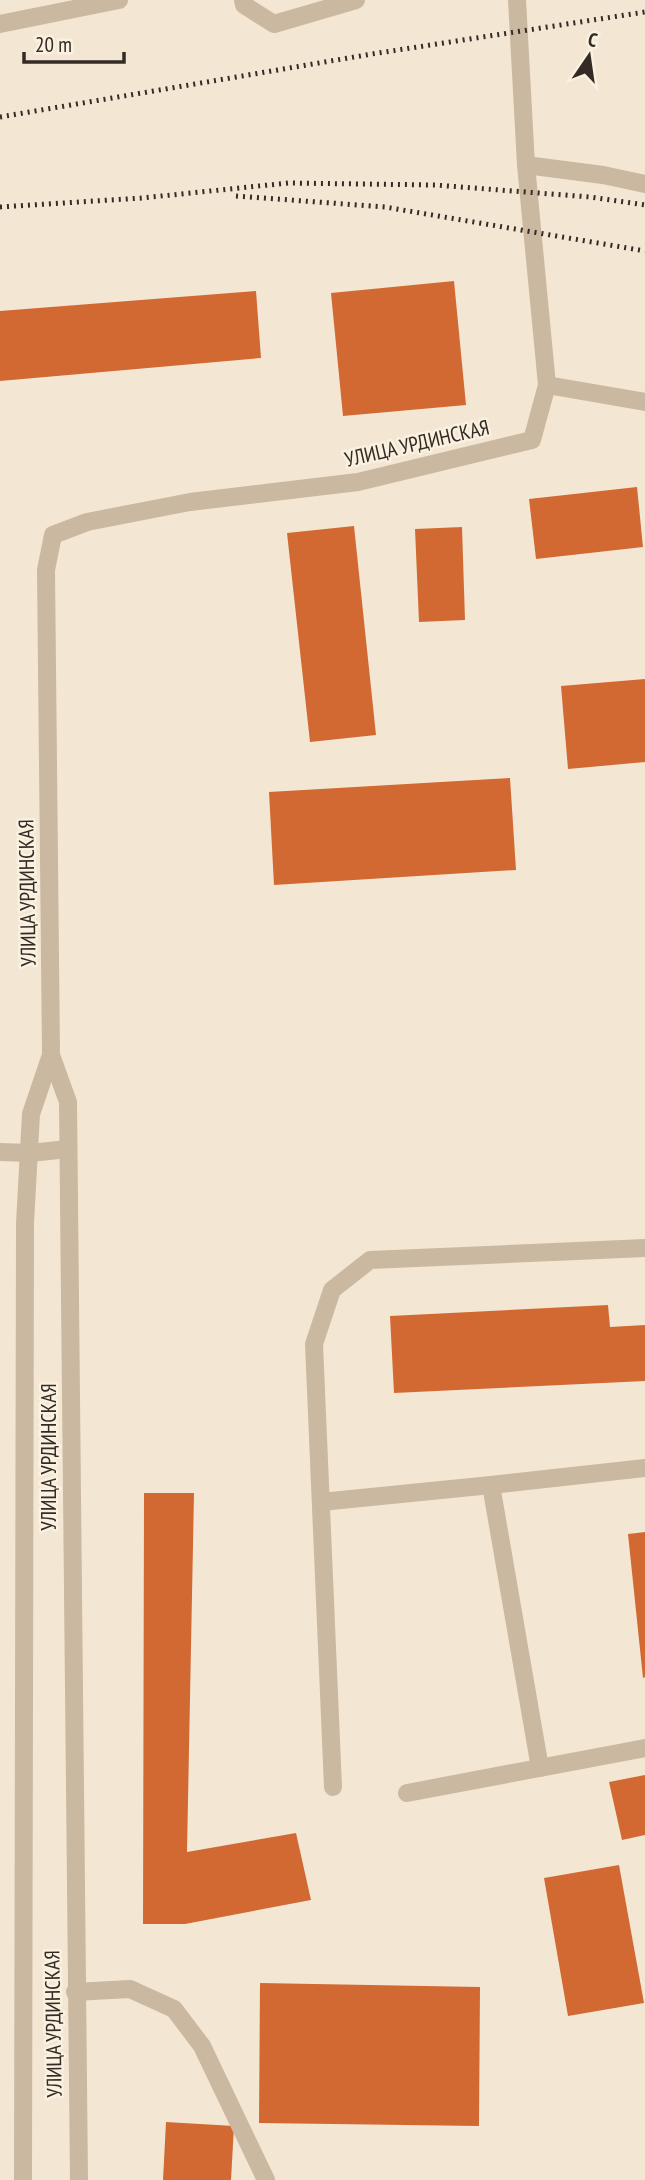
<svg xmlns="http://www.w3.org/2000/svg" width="645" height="2180" font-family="'PT Sans Narrow',sans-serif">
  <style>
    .building { fill: #d26933 }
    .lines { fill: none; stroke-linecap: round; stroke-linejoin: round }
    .lane { stroke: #cbb8a0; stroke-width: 18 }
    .street { stroke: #cbb8a0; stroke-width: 18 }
    .rail { stroke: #342b24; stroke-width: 5; stroke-dasharray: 2 5; stroke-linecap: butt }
    .labels { text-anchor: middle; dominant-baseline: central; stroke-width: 5; stroke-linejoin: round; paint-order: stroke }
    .street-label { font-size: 21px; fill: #342b24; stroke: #faf1e1 }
  </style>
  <rect width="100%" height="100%" fill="#f3e7d4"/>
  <!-- building -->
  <g class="building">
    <polygon points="454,281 466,405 343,416 331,293"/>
    <polygon points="256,291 261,358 0,381 0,311"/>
    <polygon points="637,487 643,547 536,559 529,499"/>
    <polygon points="354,526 376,735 310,742 287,533"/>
    <polygon points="462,527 465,620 419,622 415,529"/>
    <polygon points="645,679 645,762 568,769 561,686"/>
    <polygon points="510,778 516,870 274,885 269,792"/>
    <polygon points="608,1305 610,1327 645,1325 645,1381 394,1393 390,1316"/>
    <polygon points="144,1493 194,1493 187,1852 296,1833 311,1900 185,1924 143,1924"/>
    <polygon points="645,1532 645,1677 643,1678 628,1534"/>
    <polygon points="645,1775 645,1835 622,1840 609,1782"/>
    <polygon points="619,1865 644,2003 568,2016 544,1878"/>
    <polygon points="260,1983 480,1987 479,2126 259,2123"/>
    <polygon points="166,2122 234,2126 231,2180 163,2180"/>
  </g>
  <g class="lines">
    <!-- lane -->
    <g class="lane">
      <polyline points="243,0 244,5 274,24 356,0"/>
      <polyline points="0,24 119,0"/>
      <polyline points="526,165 603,175 645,184"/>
      <polyline points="547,385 645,402"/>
      <polyline points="0,1152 30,1153 68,1149"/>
      <polyline points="321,1502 491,1485"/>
      <polyline points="540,1768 491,1485 645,1468"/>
      <polyline points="333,1787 314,1344 332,1290 370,1260 645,1248"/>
      <polyline points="407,1793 645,1748"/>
      <polyline points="75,1992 130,1989 174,2009 202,2046 266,2180"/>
    </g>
    <!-- street -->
    <g class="street">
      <polyline points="23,2180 25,1223 31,1114 51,1055"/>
      <polyline points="79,2180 68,1102 51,1055 46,570 53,535 87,522 190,502 358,482 532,440 547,385 526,165 517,0"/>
    </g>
    <!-- rail -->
    <g class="rail">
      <polyline points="0,117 372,54 645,12"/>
      <polyline points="236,196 385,207 645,251"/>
      <polyline points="0,207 142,198 288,183 435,185 590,197 645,205"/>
    </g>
  </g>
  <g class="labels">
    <!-- street labels -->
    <g class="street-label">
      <text transform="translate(417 443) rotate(-13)">УЛИЦА УРДИНСКАЯ</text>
      <text transform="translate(27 893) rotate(-91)">УЛИЦА УРДИНСКАЯ</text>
      <text transform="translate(48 1457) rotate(-90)">УЛИЦА УРДИНСКАЯ</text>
      <text transform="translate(53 2024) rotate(-91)">УЛИЦА УРДИНСКАЯ</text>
    </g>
  </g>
  <!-- north arrow -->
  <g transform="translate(589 56) rotate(13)" stroke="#faf1e1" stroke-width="5" paint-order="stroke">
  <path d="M0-5L12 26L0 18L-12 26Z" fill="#342b24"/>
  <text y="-10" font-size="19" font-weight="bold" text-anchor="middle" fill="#342b24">С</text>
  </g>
  <!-- scale -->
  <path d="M24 52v10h100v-10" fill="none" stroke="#342b24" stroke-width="3.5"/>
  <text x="35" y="52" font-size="21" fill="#342b24" stroke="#faf1e1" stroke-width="5" paint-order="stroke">20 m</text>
</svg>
